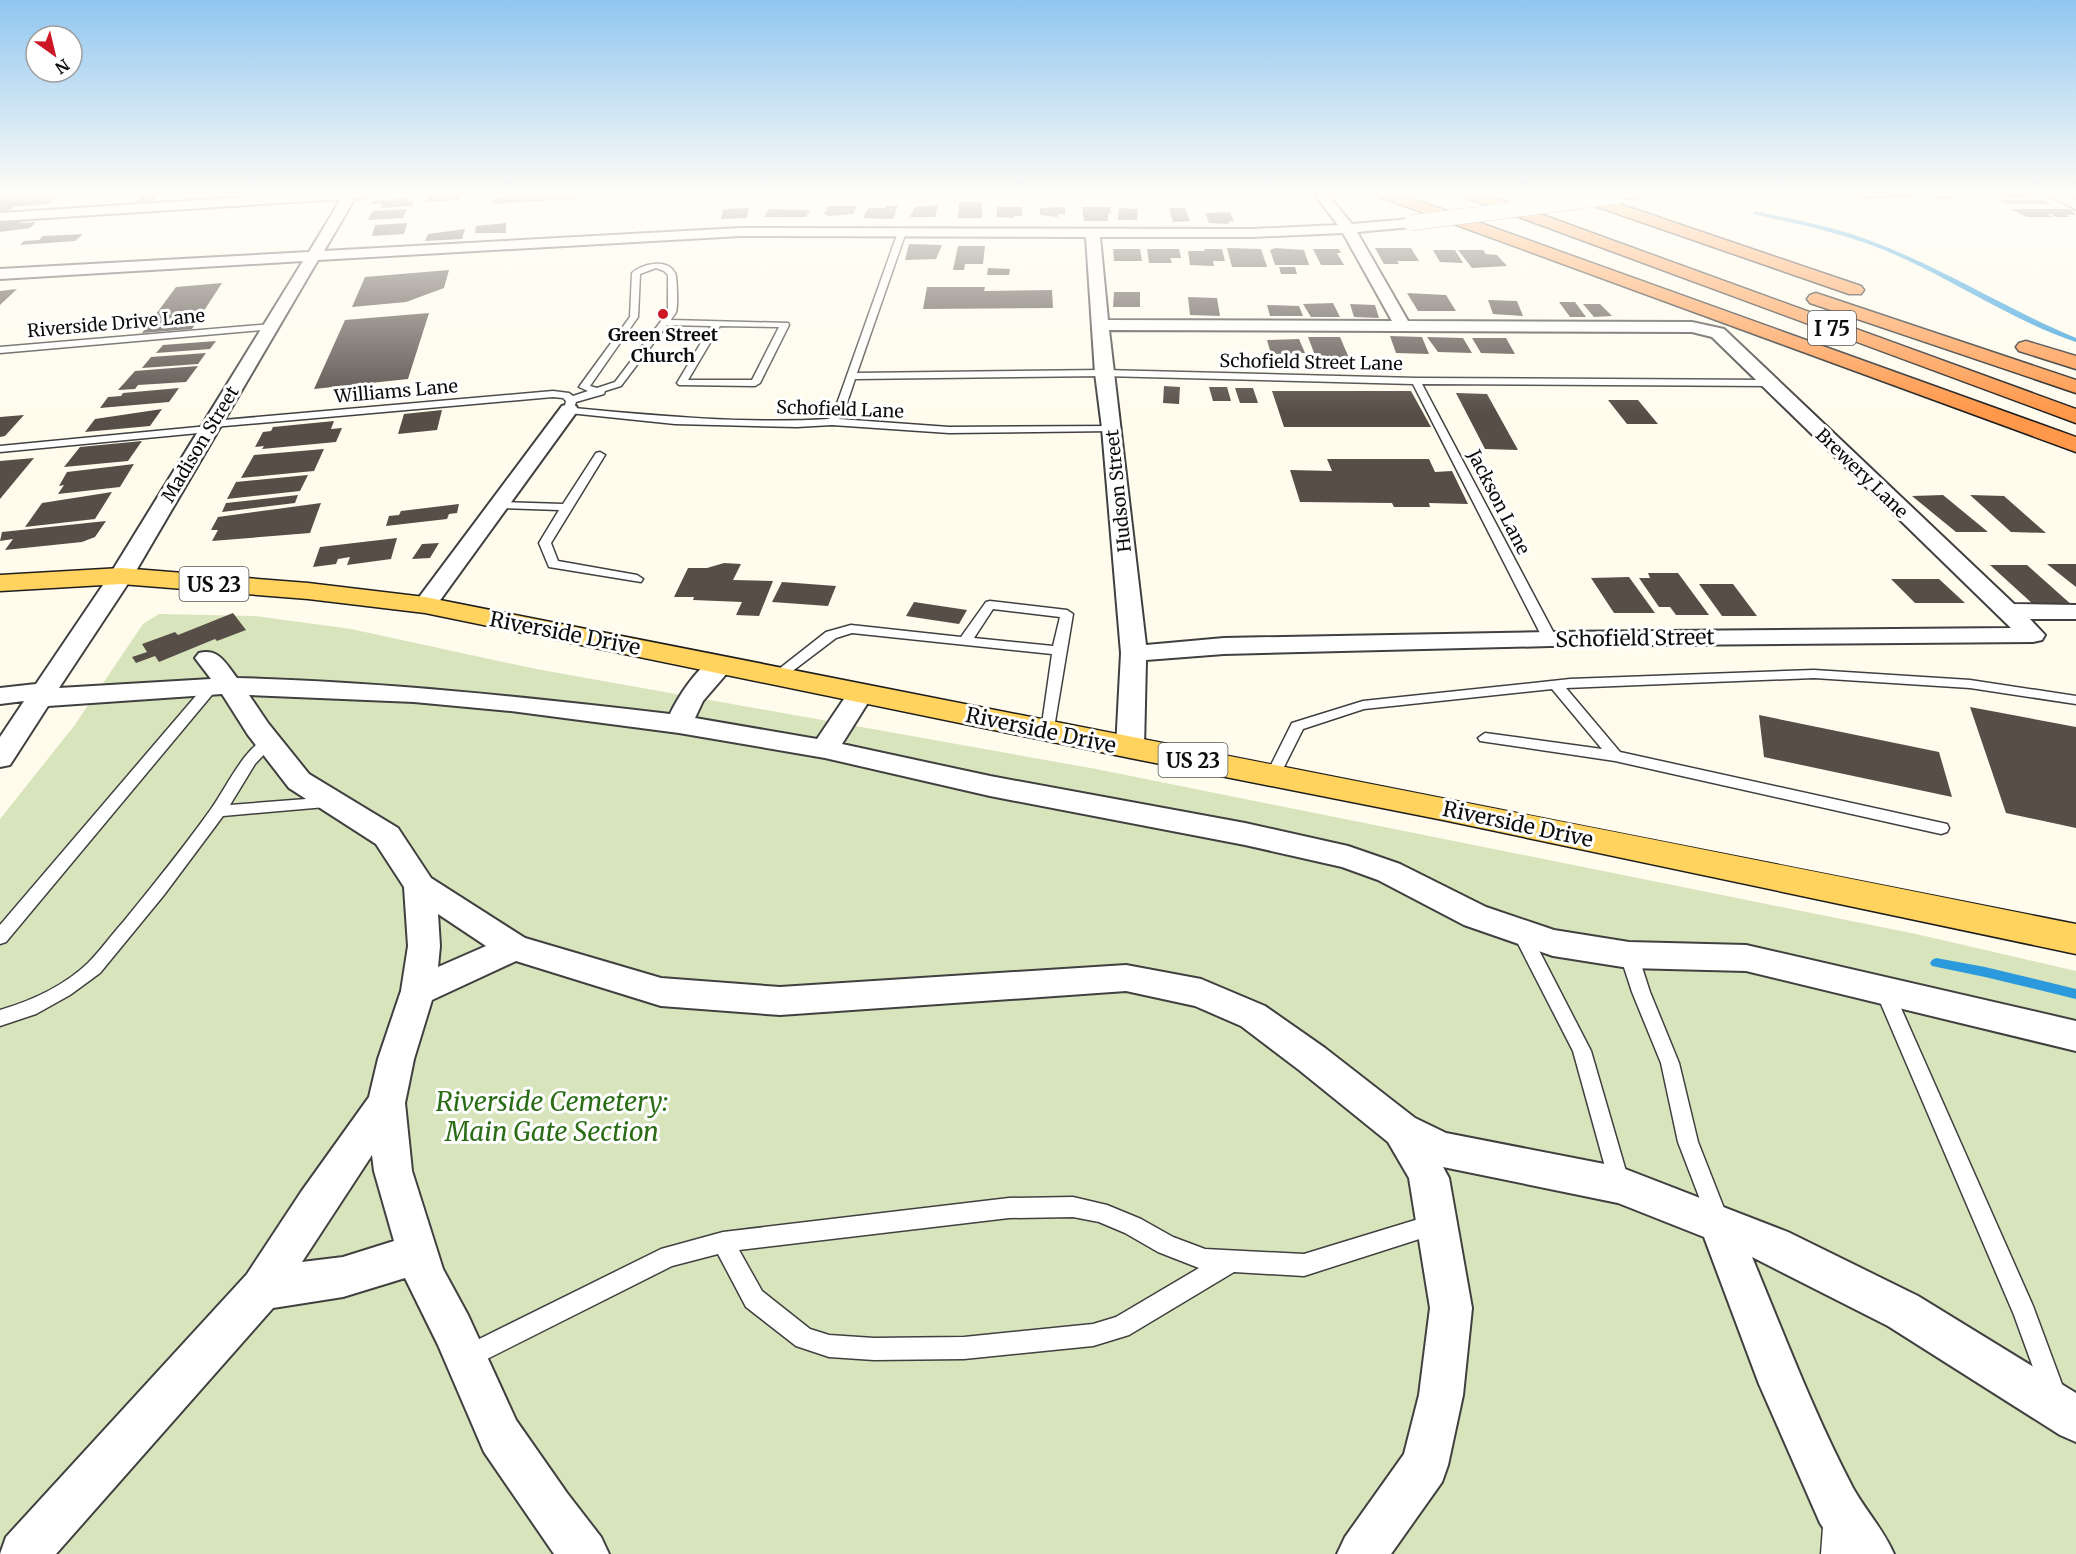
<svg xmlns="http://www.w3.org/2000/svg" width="2076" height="1554" font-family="Merriweather,serif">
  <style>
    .cemetery { fill: #d8e4bc }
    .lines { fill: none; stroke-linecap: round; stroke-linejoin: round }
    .stream { fill: #2b9adc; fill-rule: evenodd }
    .building { fill: #574e48 }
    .service-casing { stroke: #404040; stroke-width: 3 }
    .minor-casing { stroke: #404040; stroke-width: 4 }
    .primary-casing { stroke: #1e1e1e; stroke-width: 3 }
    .motorway-casing { stroke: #1e1e1e; stroke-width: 3 }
    .service { fill: #fff; fill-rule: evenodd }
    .minor { fill: #fff; fill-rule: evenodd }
    .primary { fill: #ffd35d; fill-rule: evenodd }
    .motorway { fill: #ff984b; fill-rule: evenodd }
    .minor-bridge-casing { stroke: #404040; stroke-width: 16; stroke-linecap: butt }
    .minor-bridge { stroke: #fff; stroke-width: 15 }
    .poi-dot { fill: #cc1624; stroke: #fff; stroke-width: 2 }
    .labels { text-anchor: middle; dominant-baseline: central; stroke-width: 6; stroke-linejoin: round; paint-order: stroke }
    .far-street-label { font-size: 18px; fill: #0d0d0d; stroke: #fff }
    .far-poi-label { font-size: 18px; font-weight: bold; fill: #0d0d0d; stroke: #fff }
    .shield { fill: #fff; stroke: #565656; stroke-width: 1.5 }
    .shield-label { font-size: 20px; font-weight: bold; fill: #0d0d0d }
    .street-label { font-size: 21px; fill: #0d0d0d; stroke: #fff }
    .near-park-label { font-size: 26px; font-style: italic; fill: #2b6c16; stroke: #fff }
  </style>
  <rect width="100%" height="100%" fill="#fffbed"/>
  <!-- cemetery -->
  <polygon class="cemetery" points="159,614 255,616 351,629 536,669 1096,769 1916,934 2076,971 2076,1554 0,1554 0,819 74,726 143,624"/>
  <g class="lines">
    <!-- stream -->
    <g class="stream">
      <path d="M1755,211c40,9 81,16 119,31 70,27 133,67 202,96v4c-62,-21 -118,-59 -178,-86 -46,-21 -95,-31 -145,-42z"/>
      <polygon points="1936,958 1985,967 2076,989 2076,999 1985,977 1932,966 1930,963 1932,960"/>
    </g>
  </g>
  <!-- building -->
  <g class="building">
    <polygon points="0,194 61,194 49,204 13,207 10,210 0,211"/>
    <polygon points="144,194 160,194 151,203 133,204"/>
    <polygon points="536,194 575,194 574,199 492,204 495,197"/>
    <polygon points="1854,194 1913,194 1918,198 1861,199"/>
    <polygon points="1930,194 1950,194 1958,199 1937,199"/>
    <polygon points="1996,194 2026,194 2032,198 2000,197"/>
    <polygon points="462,195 458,200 426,202 430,196"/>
    <polygon points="409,198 408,202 414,201 412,206 380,208 383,204 371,204 373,201"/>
    <polygon points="1998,200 2043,200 2052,204 2007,204"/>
    <polygon points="959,202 982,202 982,218 958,218"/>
    <polygon points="938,205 935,217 910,217 915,207"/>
    <polygon points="828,206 857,206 853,214 829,216 824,214"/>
    <polygon points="886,206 898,206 893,219 863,218 868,208 885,208"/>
    <polygon points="997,207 1022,207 1022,216 1014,216 1014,218 997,217"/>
    <polygon points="1065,207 1065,214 1058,214 1058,217 1040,215 1040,208"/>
    <polygon points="1082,207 1110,207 1111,214 1108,214 1108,221 1084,221"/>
    <polygon points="749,208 747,218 721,219 723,209"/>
    <polygon points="1119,208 1138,209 1137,220 1118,220"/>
    <polygon points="1169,208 1185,208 1190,221 1173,222"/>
    <polygon points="407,209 403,218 368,220 373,211"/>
    <polygon points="769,209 810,210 806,217 764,217"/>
    <polygon points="2010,209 2069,209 2076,212 2073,212 2076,215 2065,215 2071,217 2056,217 2050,214 2047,214 2053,217 2027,217"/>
    <polygon points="1230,212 1234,221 1228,222 1229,224 1209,223 1205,213"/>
    <polygon points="23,220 20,223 36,222 30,228 0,232 0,222"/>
    <polygon points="407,223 404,234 372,236 375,225"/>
    <polygon points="506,223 506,233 475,233 476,226"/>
    <polygon points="465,229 462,239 425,241 428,234"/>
    <polygon points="83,234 75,241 20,245 24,241 39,240 43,236"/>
    <polygon points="909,244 942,245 936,259 905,260"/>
    <polygon points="958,246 985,246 983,264 965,264 964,270 953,270"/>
    <polygon points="1227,248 1261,249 1267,267 1232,267"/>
    <polygon points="1275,248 1304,250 1309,265 1275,265 1270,250"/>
    <polygon points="1375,248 1411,248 1419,261 1397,261 1399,264 1384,264"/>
    <polygon points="1113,249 1140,249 1142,261 1114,261"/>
    <polygon points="1147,249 1179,249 1181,258 1170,258 1172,263 1149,263"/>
    <polygon points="1204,249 1222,249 1225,261 1213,261 1214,266 1190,265 1188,251 1205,251"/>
    <polygon points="1313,249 1339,249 1341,253 1337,253 1344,265 1321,265"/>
    <polygon points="1433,250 1455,250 1463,263 1440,262"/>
    <polygon points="1458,250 1483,250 1486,254 1497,255 1507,266 1472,268"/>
    <polygon points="1279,267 1295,267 1297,274 1281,274"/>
    <polygon points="988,268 1010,269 1009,275 987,275"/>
    <polygon points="449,270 444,288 406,302 352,307 365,277"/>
    <polygon points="222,283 192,329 142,333 176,287"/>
    <polygon points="927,287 985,287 984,291 1052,290 1053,308 923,309"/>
    <polygon points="17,289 0,305 0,291"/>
    <polygon points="1114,292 1140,292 1140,307 1113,307"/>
    <polygon points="1407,293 1446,295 1456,311 1418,311"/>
    <polygon points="1188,297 1217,298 1220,316 1190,315"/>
    <polygon points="1488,300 1517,301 1523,316 1493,314"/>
    <polygon points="1559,302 1575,302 1586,317 1570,317"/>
    <polygon points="1333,303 1340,317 1311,317 1303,304"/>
    <polygon points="1350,304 1375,305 1379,318 1354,317"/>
    <polygon points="1583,304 1600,304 1612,316 1594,317"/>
    <polygon points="1267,305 1299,306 1303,316 1270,316"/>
    <polygon points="429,313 408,379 314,389 345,320"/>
    <polygon points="1390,336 1422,337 1429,354 1396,353"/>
    <polygon points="1308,337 1340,337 1349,358 1316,358"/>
    <polygon points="1427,337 1463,338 1472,353 1438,352"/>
    <polygon points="1472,338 1506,338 1515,354 1481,353"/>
    <polygon points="1299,339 1305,353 1271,354 1267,340"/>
    <polygon points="216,341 210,349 156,353 163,345"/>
    <polygon points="206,353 198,364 142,368 151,357"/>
    <polygon points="198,366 186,382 138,385 135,389 118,390 135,371"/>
    <polygon points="1164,386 1180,387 1179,404 1163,403"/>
    <polygon points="1209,387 1227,387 1231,401 1213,401"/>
    <polygon points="179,388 169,402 100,408 108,397 121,396 123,393"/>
    <polygon points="1235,388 1253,388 1258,403 1240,403"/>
    <polygon points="1272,391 1411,391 1431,427 1284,427"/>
    <polygon points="1456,393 1487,394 1518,450 1485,449"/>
    <polygon points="1608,400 1638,400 1658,424 1627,424"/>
    <polygon points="162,409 150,426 85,432 95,419"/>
    <polygon points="442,410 437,430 398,434 404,414"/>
    <polygon points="24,415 5,436 0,437 0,417"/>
    <polygon points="334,421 331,429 342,428 336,442 262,449 264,446 255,447 263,432 271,431 273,427"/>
    <polygon points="142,441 128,461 64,467 80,447"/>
    <polygon points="324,449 314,471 241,478 254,455"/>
    <polygon points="34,458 0,499 0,461"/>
    <polygon points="1327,459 1429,459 1435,472 1452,471 1468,504 1429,503 1430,507 1394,507 1392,503 1300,502 1290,470 1332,471"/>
    <polygon points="134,464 120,487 58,494 64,485 59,486 67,472"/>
    <polygon points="308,475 300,491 227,499 236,482"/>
    <polygon points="112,492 95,519 25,527 42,503"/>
    <polygon points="298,495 295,503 222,512 226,503"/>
    <polygon points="1943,495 1988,532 1956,532 1912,496"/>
    <polygon points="1970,495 2004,496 2046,533 2011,532"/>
    <polygon points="321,503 310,533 212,541 218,530 211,530 218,517"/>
    <polygon points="459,504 457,513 449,514 447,519 386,526 389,516 399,515 401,511"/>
    <polygon points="106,521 95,537 82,542 5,550 13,539 0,541 2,532"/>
    <polygon points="397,538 391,559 347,565 350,557 338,559 336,564 313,567 320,547"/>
    <polygon points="439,543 430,558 412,559 422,544"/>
    <polygon points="724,563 741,564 733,580 773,581 759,616 736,615 742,602 693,600 694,597 674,597 688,568 707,568"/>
    <polygon points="2047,564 2076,564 2076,587"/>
    <polygon points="1990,565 2027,565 2073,606 2035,606"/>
    <polygon points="1648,573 1678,573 1709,615 1676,615 1670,607 1659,607 1639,578 1650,578"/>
    <polygon points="1629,577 1655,613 1614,613 1591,578"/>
    <polygon points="1891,579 1939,579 1965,603 1915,603"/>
    <polygon points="782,582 836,586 828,606 772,602"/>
    <polygon points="1699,584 1733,584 1757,616 1722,616"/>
    <polygon points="914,602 967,610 959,624 906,616"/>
    <polygon points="233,613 246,630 217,641 215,639 159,662 155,656 136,663 132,657 147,652 142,644 175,632 178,635"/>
    <polygon points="1970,707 2076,727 2076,828 2006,813"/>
    <polygon points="1759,715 1939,752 1952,797 1764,757"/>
  </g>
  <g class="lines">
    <!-- service casing -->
    <g class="service-casing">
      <g id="service">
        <path d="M902,230l4,2 -49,141 247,-3 312,8 354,2 5,3 -5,3 -348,-2 135,255 -7,4 -7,-4 -130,-255 -309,-8 -249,3 -11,33 -5,7 110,8 167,-1v4l-4,1 -163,2 -117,-8 -35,2 -122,-3 -106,-11 -5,-3 2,-9 -3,-3 -10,-1 -340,30v4l-4,1 -209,20v-6l208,-20v-4l4,-1 341,-30 16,2 4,3 15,-5 -9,-4 51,-70 2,-44c10,-9 35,-15 43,0 2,4 3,34 1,39 0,1 -5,7 -5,8l117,3 1,2 -29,58 -5,3 -76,-1 -2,-2 34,-57 -44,-1 -46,61 -16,5 -1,3 -28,8 -2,6c85,8 170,16 255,11l5,-7 64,-180zM656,268l8,3 4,4v37l-53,70 -18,6 -7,-2 48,-69 2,-43zM720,326l59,1 -27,53h-64z"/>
        <polygon points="271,324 275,327 274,329 0,353 0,347"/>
        <polygon points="600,452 605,455 551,543 558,561 637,575 643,579 641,582 549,567 539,543 559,510 499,508 493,505 499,502 563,504 596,453"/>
        <path d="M990,601l77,9 6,4 -20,120h-10l-2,-3 11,-77 -200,-21 -16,5 -54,41 -5,1 -7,-4 56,-44 25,-7 110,12 25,-35zM993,609l67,8 -7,29 -79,-8z"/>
        <polygon points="1814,670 1970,680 2076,696 2076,704 1970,688 1814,678 1566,688 1620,752 1947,824 1949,828 1947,832 1941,834 1615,761 1480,741 1478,738 1485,733 1602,749 1552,689 1364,709 1303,729 1278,779 1268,779 1266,775 1292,723 1363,701 1570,679"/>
        <polygon points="211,683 216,684 218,687 216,690 6,942 0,944 0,925 206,684"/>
        <path d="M268,738l7,5 -20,21 -25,41 102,-8 8,5 -3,4 -114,10 -59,79 -64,78 -30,22 -34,19 -36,12v-16c31,-9 64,-24 88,-47 13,-13 24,-29 36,-42 30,-37 60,-74 87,-112 14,-19 35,-65 57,-71z"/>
        <polygon points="1521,925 1527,927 1591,1051 1630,1185 1627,1192 1620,1195 1613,1192 1610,1185 1573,1051 1512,932 1515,927"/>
        <polygon points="1629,948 1635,950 1638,955 1650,992 1679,1063 1698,1142 1729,1221 1725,1228 1718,1231 1711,1228 1678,1142 1661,1063 1632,992 1620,955 1623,950"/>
        <polygon points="1884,983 1890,985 1893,990 2033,1306 2066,1395 2062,1403 2054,1407 2046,1403 2014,1315 1875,990 1878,985"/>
        <path d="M1073,1197l34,8 34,14 32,18 32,12 99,5 131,-40 8,3 3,7 -3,7 -8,3 -131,42 -70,-4 -105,63 -36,11 -129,13 -90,1 -45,-3 -33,-11 -50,-39 -28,-53 -46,12 -205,103 -8,-4 -4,-8 4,-8 202,-100 62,-17 286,-34zM1073,1217l26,5 26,11 33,19 41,16 -83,49 -23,7 -129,13 -90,1 -45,-3 -19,-6 -48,-38 -23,-41 270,-32z"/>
        <polygon points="1836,1514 1845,1518 1849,1527 1847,1554 1821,1554 1823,1527 1827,1518"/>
      </g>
    </g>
    <!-- minor casing -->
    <g class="minor-casing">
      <g id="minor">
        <path d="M297,194h72l-1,3 -13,1 -31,53 416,-23 512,1 86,-4 -24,-31h13l25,30 59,-5 7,4 -7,4 -54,5 51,89 284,1 32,7 290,275 62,1v14h-46l15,16 -3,5 -9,2 -483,4 -326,8 -78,6 -2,88 -4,6 -10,3 -10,-3 -4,-6 5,-95 -19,-225 -7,-55 -9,-136 -346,-1 -422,24 -185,316 -74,112 152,-9 -16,-21 4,-5c20,-5 27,11 38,25 145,4 289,19 433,36 8,-17 25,-43 41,-54 6,-4 13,-2 19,0l4,5 -31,36 -8,17 122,21 35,-52 9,-2 9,2 4,6 -32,51 148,32 255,47 103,23 52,18 86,43 68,23 75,12 117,3 330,76v30l-330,-80 -117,-3 -76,-12 -89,-31 -86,-45 -36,-13 -97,-22 -255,-49 -165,-38 -146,-25 -168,-22 -97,-9 -165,-7 19,28 41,51 89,54 33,50 94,60 136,40 119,9 346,-22 75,14 64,27 60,42 90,70 31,15 174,34 168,65 130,64 158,97v49l-16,-7 -172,-109 -136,-69c32,77 62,157 101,231 13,23 30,41 41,66h-54l-20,-31 -61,-139 -55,-147 -86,-34 -175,-36 6,11 23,130 -9,87 -15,70 -6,17 -51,72h-54l8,-17 59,-83 15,-59 11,-87 -21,-130 -21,-36 -89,-72 -58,-44 -46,-20 -69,-15 -346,24 -119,-9 -145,-45 -84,39 -18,59 -9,44 7,68 31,98 25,46 48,105 51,73 34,44 8,17h-55l-70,-102 -46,-107 -33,-67 -62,19 -70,11 -217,246h-56l6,-17 241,-263 54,-82 68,-95 9,-38 23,-68 7,-45 -4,-59 -28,-43 -87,-56 -41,-53 -26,-41 -174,12 -38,59 -10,2v-30l24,-36 -24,3v-16l36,-4 73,-108 194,-315 -303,18v-10l309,-17 32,-53 -341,22v-8zM1343,233l49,88 -284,-1 -8,-83h152zM1109,330l583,2 20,5 299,291 -461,4 -326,6 -78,7zM438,914l48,32 -48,21 2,-21zM372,1155l2,16 20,70 -51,16 -41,5z"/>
        <polygon points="1614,194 1640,194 1639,197 1614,199"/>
        <polygon points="2046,194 2063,194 2076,200 2076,209"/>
        <polygon points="569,404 576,406 578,410 433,610 425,612 417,610 413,605 417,600 562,406"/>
      </g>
    </g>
    <!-- primary casing -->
    <g class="primary-casing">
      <path id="primary" d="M121,568l187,15 117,14c550,110 1101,216 1651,327v30l-633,-134 -313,-62 -705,-145 -117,-14 -187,-15 -121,7v-16z"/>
    </g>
    <!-- motorway casing -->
    <g class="motorway-casing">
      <g id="motorway">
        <polygon points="1378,194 1400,194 2076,437 2076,452 1380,197"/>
        <polygon points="1463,194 1485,194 2076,409 2076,423 1465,197"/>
        <polygon points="1567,194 1590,194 1861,286 1864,290 1861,294 1849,294 1569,197"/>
        <polygon points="1816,293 2076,380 2076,393 1810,303 1807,299 1810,295"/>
        <polygon points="2026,341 2076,356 2076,369 2019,351 2016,347 2019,343"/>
      </g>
    </g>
    <!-- service -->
    <use href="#service" class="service"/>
    <!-- minor -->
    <use href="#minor" class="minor"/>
    <!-- primary -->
    <use href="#primary" class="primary"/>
    <!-- motorway -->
    <use href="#motorway" class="motorway"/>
    <!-- minor-bridge casing -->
    <g class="minor-bridge-casing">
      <polyline id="minor-bridge" points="1411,223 1619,196"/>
    </g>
    <!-- minor-bridge -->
    <use href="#minor-bridge" class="minor-bridge"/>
  </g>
  <!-- sky -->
  <linearGradient id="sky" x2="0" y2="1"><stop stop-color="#90c6f0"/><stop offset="0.47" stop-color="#fffdf7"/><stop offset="1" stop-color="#fffdf7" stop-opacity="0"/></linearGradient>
  <rect width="2076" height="412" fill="url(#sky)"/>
  <!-- markers -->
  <circle class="poi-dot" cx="663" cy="314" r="6"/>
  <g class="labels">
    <!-- far-street labels -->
    <g class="far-street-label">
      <text transform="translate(116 323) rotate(-5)">Riverside Drive Lane</text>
      <text transform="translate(1311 362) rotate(1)">Schofield Street Lane</text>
      <text transform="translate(396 391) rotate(-5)">Williams Lane</text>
      <text transform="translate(840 409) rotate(2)">Schofield Lane</text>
      <text transform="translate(200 444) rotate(-59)">Madison Street</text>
      <text transform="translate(1862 473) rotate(44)">Brewery Lane</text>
      <text transform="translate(1118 491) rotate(-96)">Hudson Street</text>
      <text transform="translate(1499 502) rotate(63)">Jackson Lane</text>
    </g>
    <!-- far-poi labels -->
    <g class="far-poi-label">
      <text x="663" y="334">Green Street<tspan x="663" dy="21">Church</tspan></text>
    </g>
    <!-- shield labels -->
    <g class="shield">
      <rect x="1808" y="311" width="48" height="34" rx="4.5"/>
      <rect x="179.5" y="567" width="69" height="34" rx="4.5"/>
      <rect x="1158.5" y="743" width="69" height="34" rx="4.5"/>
    </g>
    <g class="shield-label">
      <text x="1832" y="328">I 75</text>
      <text x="214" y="584">US 23</text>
      <text x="1193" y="760">US 23</text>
    </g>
    <!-- street labels -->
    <g class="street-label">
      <text transform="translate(565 633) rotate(11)">Riverside Drive</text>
      <text transform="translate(1635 638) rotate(-1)">Schofield Street</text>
      <text transform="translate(1041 730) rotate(12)">Riverside Drive</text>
      <text transform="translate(1518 824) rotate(12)">Riverside Drive</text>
    </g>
    <!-- near-park labels -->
    <g class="near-park-label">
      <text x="552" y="1101">Riverside Cemetery:<tspan x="552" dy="30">Main Gate Section</tspan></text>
    </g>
  </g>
  <!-- north arrow -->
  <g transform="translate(54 54) rotate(146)"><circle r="28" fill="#ffffff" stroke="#9e9e9e" stroke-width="1.5"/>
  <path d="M0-4.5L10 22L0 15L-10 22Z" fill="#cc1624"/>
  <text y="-9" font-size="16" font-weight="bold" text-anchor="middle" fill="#0d0d0d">N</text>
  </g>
</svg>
